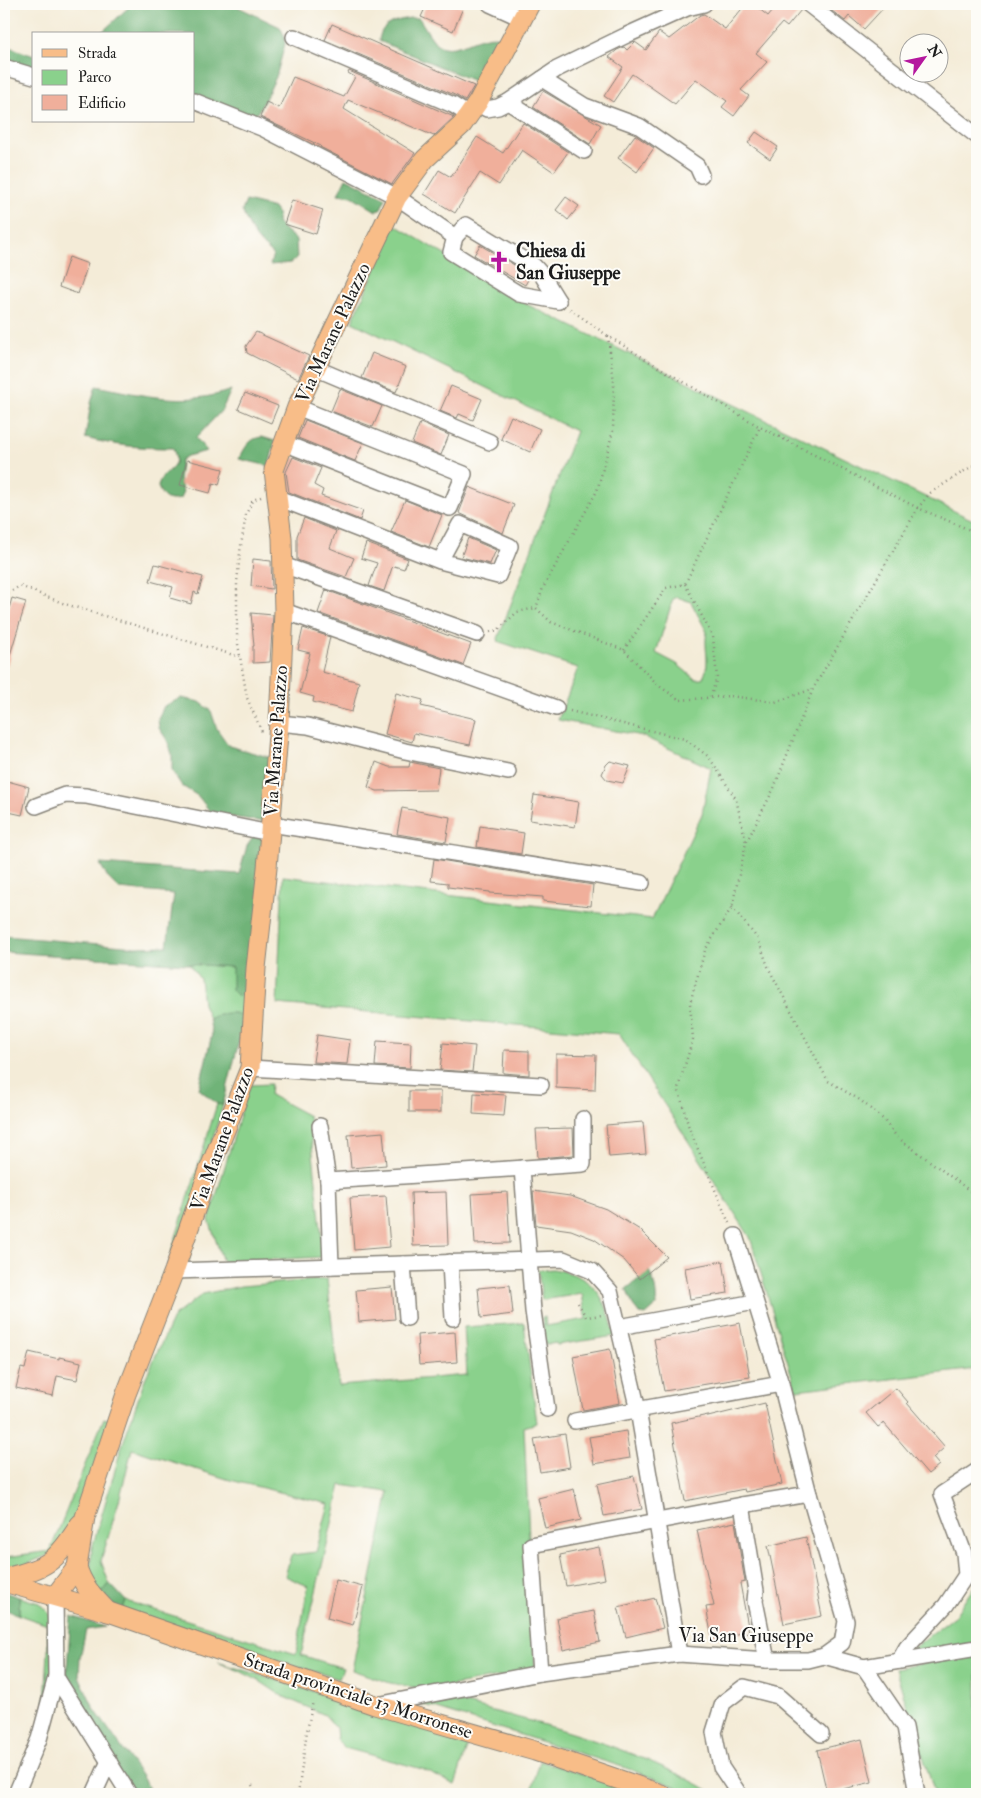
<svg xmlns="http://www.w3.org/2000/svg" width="981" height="1798" font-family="'IM FELL Double Pica',serif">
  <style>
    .green { fill: #8ad18c; stroke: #537654; fill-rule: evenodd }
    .forest { fill: #6fb378; stroke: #46684a }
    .building { fill: #f0af9b }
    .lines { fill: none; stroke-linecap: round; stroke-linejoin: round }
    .minor-casing { stroke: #88847a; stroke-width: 18 }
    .major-casing { stroke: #88847a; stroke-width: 21 }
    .path { stroke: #88847a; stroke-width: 2.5; stroke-dasharray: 1 4; stroke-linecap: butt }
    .minor { stroke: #fff; stroke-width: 15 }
    .major { stroke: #f8bd88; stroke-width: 19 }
    .labels { text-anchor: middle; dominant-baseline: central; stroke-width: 4; stroke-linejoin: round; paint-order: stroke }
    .poi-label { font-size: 19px; font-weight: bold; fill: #1c1c1c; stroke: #fdfcf7; text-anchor: start }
    .street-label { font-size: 19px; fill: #1c1c1c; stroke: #fdfcf7 }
  </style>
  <rect width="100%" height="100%" fill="#fdfcf7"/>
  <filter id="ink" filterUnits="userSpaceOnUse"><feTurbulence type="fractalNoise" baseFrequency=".02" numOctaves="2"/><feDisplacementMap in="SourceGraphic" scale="10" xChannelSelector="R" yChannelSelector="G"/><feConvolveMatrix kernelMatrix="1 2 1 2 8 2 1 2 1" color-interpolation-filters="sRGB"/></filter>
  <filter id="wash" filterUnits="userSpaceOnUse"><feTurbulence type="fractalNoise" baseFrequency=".0096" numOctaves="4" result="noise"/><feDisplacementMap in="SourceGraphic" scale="20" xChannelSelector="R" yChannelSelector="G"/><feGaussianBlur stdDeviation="1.12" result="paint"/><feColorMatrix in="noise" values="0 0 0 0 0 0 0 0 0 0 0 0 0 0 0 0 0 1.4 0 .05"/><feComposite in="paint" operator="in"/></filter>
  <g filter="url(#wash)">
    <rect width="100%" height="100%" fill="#f4ecd8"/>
    <!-- green -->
    <g class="green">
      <path d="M395,225l133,80 449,217v847l-181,21 -46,-153 -131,-203 -342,-30 6,-128 369,43 50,-105 9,-46 -69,-32 -84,-16 20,-52 -81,-27 79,-210 -224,-109zM677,597l14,5 16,30c-4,15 5,33 -5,47h-7l-18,-15 -21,-11 17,-54z"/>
      <path d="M189,964l43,3 16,30 -3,20c-13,-5 -24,-5 -36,2l-6,-15 -3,-25z"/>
      <polygon points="271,1084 270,1095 309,1116 324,1257 223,1262 209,1220 249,1085"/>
      <polygon points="217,1104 223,1105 192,1209 171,1253"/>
      <path d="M553,1269c42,7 53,28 62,67l-58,9 -1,-2 -11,2 -3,-28h3l1,9 40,-7 -4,-25 -40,6 -4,-30z"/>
      <polygon points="327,1279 339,1386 467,1375 464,1327 524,1323 537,1423 524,1427 535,1670 429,1690 390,1683 352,1670 389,1492 341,1485 301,1655 343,1668 339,1679 121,1612 126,1601 296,1654 308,1586 285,1576 291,1555 316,1552 329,1504 230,1480 132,1449 119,1501 101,1561 109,1583 101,1593 90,1577 92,1548 122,1446 145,1379 174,1316 203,1294 241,1286"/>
      <polygon points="104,1418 114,1421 77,1523 56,1552 4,1573 6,1557 50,1551"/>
      <polygon points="977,1582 977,1642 910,1656 909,1651 954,1617"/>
      <polygon points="19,1597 39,1603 47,1611 53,1620 52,1671 45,1702 48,1653 48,1625 19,1615"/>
      <polygon points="977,1655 977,1794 935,1794 895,1668"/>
      <polygon points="217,1662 470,1739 455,1785 422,1769 345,1748 337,1740 336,1728 325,1715 282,1696 261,1682 240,1671"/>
      <path d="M466,1694l-16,6c90,23 184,46 265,94h-25l-26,-12 -38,-14 -214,-67z"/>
      <polygon points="540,1761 647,1794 530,1794"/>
    </g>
    <!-- forest -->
    <g class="forest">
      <polygon points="132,4 232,4 280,27 284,35 285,44 276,77 262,105 253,120 194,96 194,34 100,34"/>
      <path d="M410,18h9c4,6 13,22 18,26 19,13 43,-15 68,-6l-24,46 -102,-43c2,-18 15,-20 31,-23z"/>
      <polygon points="4,45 34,56 34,67 4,64"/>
      <polygon points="346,178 386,198 380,210 376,211 352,196 338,194"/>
      <path d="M246,201l28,7 4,6 -1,9 19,17 1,18 -7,5 -20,2 3,-11c-18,-14 -21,-22 -31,-43z"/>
      <path d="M96,386c45,9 91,21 135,4l-9,20 -26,28 11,13 -20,5 -6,4 -2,20 4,12 -3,7c-12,3 -17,0 -22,-12 3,-20 25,-13 15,-39 -33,0 -56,-2 -88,-10l6,-35z"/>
      <path d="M262,437l13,4 -6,25 -30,-7c6,-11 10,-21 23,-22z"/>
      <polygon points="181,698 200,702 211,711 217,729 229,746 272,758 266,822 212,814 198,796 182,786 172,771 172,754 167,740 159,728 158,719 164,706"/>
      <polygon points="256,833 267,836 248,997 237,995 232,990 232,967 4,952 4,936 136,947 167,946 174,894 119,889 108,878 100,864 239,874 247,846"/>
      <polygon points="227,1013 234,1013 245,1017 223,1105 217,1104 199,1089 212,1034 209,1019 215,1016"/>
      <path d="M649,1271c6,11 8,23 7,35l-10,9 -6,-1 -7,-9 -7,-16z"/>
      <polygon points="109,1583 126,1601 121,1612 101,1593"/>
      <polygon points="4,1592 19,1597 19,1615 4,1609"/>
      <polygon points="71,1616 105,1627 86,1630 80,1658 79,1676 95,1710 141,1775 152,1794 131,1794 66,1681"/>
    </g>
    <g id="blocks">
      <!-- building -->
      <g class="building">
        <polygon points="427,4 453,4 463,8 453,31 421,17"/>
        <polygon points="746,4 753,4 768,16 778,4 799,4 801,10 787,27 782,23 756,53 767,62 741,90 749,96 734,116 722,107 727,101 696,79 675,104 632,74 613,102 604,96 623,67 609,57 617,50 624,47 627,50 635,42 646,50 659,32 669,39 700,15 704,14 725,29"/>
        <polygon points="823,4 887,4 864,29 849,16 845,21"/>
        <polygon points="332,24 474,86 465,101 457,96 325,40"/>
        <polygon points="349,71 454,117 434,136 348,100 344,109 415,153 392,184 320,147 321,146 260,117 266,102 279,108 293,77 344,97 355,77 348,73"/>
        <polygon points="543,91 601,125 590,144 533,107"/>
        <polygon points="523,123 568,152 554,172 522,150 499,185 480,173 455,213 424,194 439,170 451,177 477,137 503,153"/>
        <polygon points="756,132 778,147 770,159 748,143"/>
        <polygon points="635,135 654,148 637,172 618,158"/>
        <polygon points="566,197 579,206 568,220 556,210"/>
        <polygon points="292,200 323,210 316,234 284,224"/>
        <polygon points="480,245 528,273 530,276 525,285 474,255"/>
        <polygon points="69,257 88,264 78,294 59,287"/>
        <polygon points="256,332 309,356 298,379 247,353 246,346"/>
        <polygon points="372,353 406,367 396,392 362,378"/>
        <polygon points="451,386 482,399 473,420 459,414 457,418 440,411"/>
        <polygon points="340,389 382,406 373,427 331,411"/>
        <polygon points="245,393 278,406 271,423 238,409"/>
        <polygon points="511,416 540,429 530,452 501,439"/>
        <polygon points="305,420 363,443 355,461 298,438"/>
        <polygon points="420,423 449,435 441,455 412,443"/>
        <polygon points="293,457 321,468 314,485 323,490 321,496 363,511 360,520 289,492 286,472"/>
        <polygon points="187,460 223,469 219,485 213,483 210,493 180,485"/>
        <polygon points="469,487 514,505 503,533 459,513"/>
        <polygon points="405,500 442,515 429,547 391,532"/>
        <polygon points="304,518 336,531 330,548 354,558 346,577 297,560 297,536"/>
        <polygon points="468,538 496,550 490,564 461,557"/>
        <polygon points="366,543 408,559 404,569 394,566 392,568 384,591 369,586 377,563 361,558"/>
        <polygon points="253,559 271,561 272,589 251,586"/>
        <polygon points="155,564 203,577 198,594 194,592 191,604 170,598 173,587 150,581"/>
        <polygon points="326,590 471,644 463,665 318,613"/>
        <polygon points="12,598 26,602 7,665 4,665 4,626"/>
        <polygon points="251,613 273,615 270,662 253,663 253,646 254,646"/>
        <polygon points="303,628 330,637 322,672 359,682 352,712 313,702 314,697 300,693 310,653 298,650"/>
        <polygon points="396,693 423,700 421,706 476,719 470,745 414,733 412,742 385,734"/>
        <polygon points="610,761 630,766 623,783 607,780 602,774 606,765"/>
        <polygon points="376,762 389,767 409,767 410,762 439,768 436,790 377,791 368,787"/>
        <polygon points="4,780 29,787 22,815 4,811"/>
        <polygon points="534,795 579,802 575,827 530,820"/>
        <polygon points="402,808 450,817 446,842 397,834"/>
        <polygon points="480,826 524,833 521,854 477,847"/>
        <polygon points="434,859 593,885 591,906 543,901 543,897 490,893 490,892 448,887 448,883 431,881"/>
        <polygon points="317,1035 350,1040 347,1064 313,1062"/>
        <polygon points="377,1041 411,1043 410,1068 375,1066"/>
        <polygon points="443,1043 475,1046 472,1072 440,1070"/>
        <polygon points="504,1050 529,1051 529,1075 503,1073"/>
        <polygon points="556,1054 596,1055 595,1090 556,1088"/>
        <rect x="409" y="1091" width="32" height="21"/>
        <polygon points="474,1093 506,1095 504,1116 473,1114"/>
        <polygon points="643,1122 646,1154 609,1157 606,1125"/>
        <polygon points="573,1128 574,1155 538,1158 536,1129"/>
        <polygon points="383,1132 386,1165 351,1168 348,1135"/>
        <polygon points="533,1191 570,1196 606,1209 640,1230 667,1257 640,1279 624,1260 594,1239 571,1230 536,1225"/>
        <polygon points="446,1192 448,1245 413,1246 411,1193"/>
        <polygon points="507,1192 510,1243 475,1244 472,1194"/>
        <polygon points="386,1196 390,1247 354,1250 350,1198"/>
        <polygon points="723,1261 728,1293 690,1299 685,1268"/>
        <polygon points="510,1285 513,1314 481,1318 478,1288"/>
        <polygon points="392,1287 395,1319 359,1322 356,1290"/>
        <polygon points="740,1323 750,1377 664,1391 654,1339"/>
        <polygon points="455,1332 457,1362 419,1365 417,1335"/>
        <polygon points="610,1349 620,1403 583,1410 573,1356"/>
        <polygon points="29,1352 59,1359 59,1357 81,1362 77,1380 57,1376 53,1396 16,1388 21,1368 25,1369"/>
        <polygon points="896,1388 908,1402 907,1403 945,1447 933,1458 939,1465 928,1474 884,1423 878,1427 866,1413"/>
        <polygon points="765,1403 782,1484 745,1492 744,1489 685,1501 671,1423 708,1415 708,1417"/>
        <polygon points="626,1431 630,1458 594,1464 589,1437"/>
        <polygon points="565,1434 570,1467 540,1472 534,1439"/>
        <polygon points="634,1476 642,1509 604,1516 597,1484"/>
        <polygon points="574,1489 581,1520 545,1528 538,1498"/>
        <polygon points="735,1522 745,1582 740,1583 749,1632 712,1638 706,1607 714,1606 697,1530"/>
        <polygon points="806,1537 822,1616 784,1624 768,1546"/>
        <polygon points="599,1547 605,1579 566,1586 560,1555"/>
        <polygon points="336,1580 363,1587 353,1625 327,1618"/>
        <polygon points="655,1598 663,1628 626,1637 618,1607"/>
        <polygon points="594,1611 600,1642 563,1650 557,1618"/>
        <polygon points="862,1739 872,1782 827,1793 817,1750"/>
      </g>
    </g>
  </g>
  <g filter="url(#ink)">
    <use href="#blocks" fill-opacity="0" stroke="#88847a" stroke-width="1"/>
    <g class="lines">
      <!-- minor casing -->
      <g class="minor-casing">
        <g id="minor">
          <polyline points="490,4 523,19"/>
          <polyline points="808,4 977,136"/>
          <polyline points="294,37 453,105 469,115"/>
          <polyline points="4,67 34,76"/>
          <polyline points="542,79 585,106 639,126 697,166 701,175"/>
          <polyline points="194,101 264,129 397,197 455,237 466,225 534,266 542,275 558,301"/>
          <polyline points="508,102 584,151"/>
          <polyline points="477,103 487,109 498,107 508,102 557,69 627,35 687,8 704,4"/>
          <polyline points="455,237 451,252 519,294 558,301"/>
          <polyline points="315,368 490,442"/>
          <polyline points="284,443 450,508 464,474 297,407"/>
          <polyline points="278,498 440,561 498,576 510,546 460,524 440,561"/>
          <polyline points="283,565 477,634"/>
          <polyline points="284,611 556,708"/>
          <polyline points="279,723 308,726 405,751 508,772"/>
          <polyline points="36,806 65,795 86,796 270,833"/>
          <polyline points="271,824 642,883"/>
          <polyline points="250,1068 541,1085"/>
          <polyline points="320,1126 328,1181"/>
          <polyline points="522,1168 533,1311 547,1409"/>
          <polyline points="450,1262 453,1318"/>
          <polyline points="403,1264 407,1318"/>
          <polyline points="331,1266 328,1181 583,1164 583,1119"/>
          <polyline points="174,1271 563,1259 592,1271 610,1291 638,1410 679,1654"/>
          <polyline points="619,1327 755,1302"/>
          <polyline points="575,1421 781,1384"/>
          <polyline points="742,1505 756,1591 755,1601 767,1660"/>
          <polyline points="824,1656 864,1667 977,1648"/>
          <polyline points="899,1661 907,1647 946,1605 966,1575 964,1553 942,1494 977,1471"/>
          <polyline points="864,1667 905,1727 917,1794"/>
          <polyline points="540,1673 531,1545 742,1505 809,1494"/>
          <polyline points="56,1677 129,1794"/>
          <polyline points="377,1705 540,1673 679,1654 767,1660 808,1660 824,1656 842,1643 846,1621 809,1494 781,1384 735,1236"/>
          <polyline points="16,1794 39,1739 56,1677 55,1596"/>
          <polyline points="94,1794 109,1761"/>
          <polyline points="739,1794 721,1767 714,1732 723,1703 744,1687 778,1696 821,1734"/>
        </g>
      </g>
      <!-- major casing -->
      <g class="major-casing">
        <g id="major">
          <path d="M77,1567c6,20 17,30 31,45"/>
          <path d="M4,1578c44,-10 52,-16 76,-54"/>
          <polyline points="4,1582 109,1612 375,1705 535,1751 661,1794"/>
          <polyline points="55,1596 77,1567 85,1517 126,1394 174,1271 209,1170 250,1068 256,968 267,868 279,723 284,611 282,538 274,470 297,407 397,197 425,159 462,125 478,102 530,4"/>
        </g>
      </g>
      <!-- path -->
      <g class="path">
        <polyline points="570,309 608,336 655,365 760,427 918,508 977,533"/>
        <polyline points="608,336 614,382 613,431 597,491 543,588 536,608 551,622 624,650 659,686 680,700 730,696 775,702 813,689"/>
        <polyline points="261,497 253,500 246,514 240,552 237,583 237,638 247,698 262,732"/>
        <polyline points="685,584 713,637 717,678 710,698"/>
        <polyline points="4,608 8,593 20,586 65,604 240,657"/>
        <polyline points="490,632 498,630 517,612 536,608"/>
        <polyline points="624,650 666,588 685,584 760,427"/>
        <polyline points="570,711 685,739 709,757 736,799 746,842"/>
        <polyline points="732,907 758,939 769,969 828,1081 860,1100 883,1119 897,1137 977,1196"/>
        <polyline points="729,1223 689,1128 678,1088 693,1039 690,1003 705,950 732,907 746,843 774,788 813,689 918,508 930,493 977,463"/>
        <polyline points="578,1303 586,1317 602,1315"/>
        <polyline points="252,1785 257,1794"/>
        <polyline points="298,1794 307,1731 313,1701"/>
      </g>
      <!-- minor -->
      <use href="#minor" class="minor"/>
      <!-- major -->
      <use href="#major" class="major"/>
    </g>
  </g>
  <!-- icons -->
  <defs>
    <g id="church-bare" transform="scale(1.725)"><path d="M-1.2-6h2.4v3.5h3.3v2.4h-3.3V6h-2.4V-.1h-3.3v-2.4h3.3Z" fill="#b5179e" stroke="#fdfcf7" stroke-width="2.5" paint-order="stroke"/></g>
  </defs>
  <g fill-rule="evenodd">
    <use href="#church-bare" x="499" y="262"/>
  </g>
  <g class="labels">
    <!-- poi labels -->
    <g class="poi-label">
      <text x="516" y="251">Chiesa di<tspan x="516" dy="22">San Giuseppe</tspan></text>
    </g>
    <!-- street labels -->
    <g class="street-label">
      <text transform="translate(333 333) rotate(-65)">Via Marane Palazzo</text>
      <text transform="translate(276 741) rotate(-86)">Via Marane Palazzo</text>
      <text transform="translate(222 1139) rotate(-70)">Via Marane Palazzo</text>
      <text x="746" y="1636">Via San Giuseppe</text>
      <text transform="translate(358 1696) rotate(18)">Strada provinciale 13 Morronese</text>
    </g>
  </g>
  <!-- margin -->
  <rect width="981" height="1798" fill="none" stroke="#fdfcf7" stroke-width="20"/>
  <!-- legend -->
  <rect x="32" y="32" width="162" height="90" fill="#fdfcf7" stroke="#a3a29f"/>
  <rect x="42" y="49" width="25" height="8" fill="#f8bd88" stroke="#a3a29f"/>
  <text x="78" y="58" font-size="15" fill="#1c1c1c">Strada</text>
  <rect x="42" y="70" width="25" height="15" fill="#8ad18c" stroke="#a3a29f"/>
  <text x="78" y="82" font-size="15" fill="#1c1c1c">Parco</text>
  <rect x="42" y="95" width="25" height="15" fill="#f0af9b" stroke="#a3a29f"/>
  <text x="78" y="108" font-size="15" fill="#1c1c1c">Edificio</text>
  <!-- north arrow -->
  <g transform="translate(924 58) rotate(57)"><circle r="24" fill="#fdfcf7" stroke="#a3a29f"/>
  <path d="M0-4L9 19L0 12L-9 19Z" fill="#b5179e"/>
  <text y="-8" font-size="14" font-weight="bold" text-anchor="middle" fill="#1c1c1c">N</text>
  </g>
</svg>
